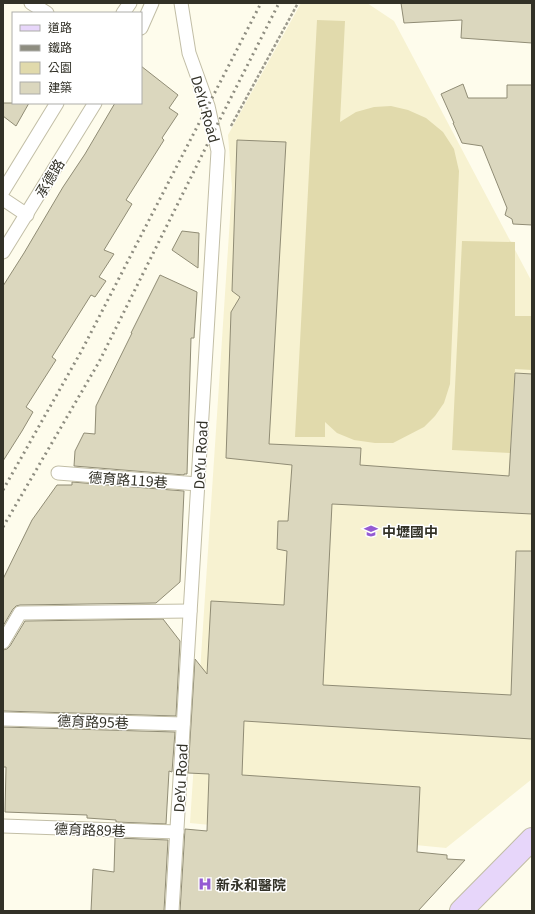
<svg xmlns="http://www.w3.org/2000/svg" width="535" height="914" font-family="Georgia,'Noto Sans TC',serif">
  <style>
    .built { fill: #f7f2d1 }
    .green { fill: #e1daac }
    .building { fill: #dbd7be; stroke: #908c75 }
    .lines { fill: none; stroke-linecap: round; stroke-linejoin: round }
    .service-casing { stroke: #c2bea6; stroke-width: 15 }
    .secondary-casing { stroke: #c2bea6; stroke-width: 24 }
    .path { stroke: #9c9a8d; stroke-width: 2.5; stroke-dasharray: 3 2; stroke-linecap: butt }
    .service { stroke: #fff; stroke-width: 13 }
    .secondary { stroke: #e7d6fa; stroke-width: 22 }
    .rail { stroke: #8e8d80; stroke-width: 3; stroke-dasharray: 2 4; stroke-linecap: butt }
    .labels { text-anchor: middle; dominant-baseline: central; stroke-width: 3; stroke-linejoin: round; paint-order: stroke }
    .street-label { font-size: 14px; fill: #323127; stroke: #fff }
    .poi-label { font-size: 14px; font-weight: bold; fill: #323127; stroke: #fff; text-anchor: start }
  </style>
  <rect width="100%" height="100%" fill="#fefcec"/>
  <!-- built -->
  <polygon class="built" points="301,3 367,3 394,21 532,282 532,779 446,848 190,823 232,188 228,135"/>
  <!-- green -->
  <g class="green">
    <polygon points="317,20 345,21 340,122 356,112 374,107 391,106 408,110 426,118 443,132 454,149 459,171 450,384 444,403 435,416 424,427 393,443 375,443 354,440 337,433 325,422 325,437 295,437"/>
    <polygon points="462,241 515,242 515,316 532,316 532,370 515,369 510,453 452,450"/>
  </g>
  <!-- building -->
  <g class="building">
    <polygon points="401,3 532,3 532,43 461,38 462,20 404,23"/>
    <polygon points="141,66 178,95 169,108 178,114 162,138 164,140 126,200 132,204 104,250 114,254 99,277 106,281 95,297 91,295 52,357 56,360 26,407 33,412 22,431 3,461 3,286 24,253 63,187 85,154 115,103 141,103"/>
    <polygon points="463,84 468,98 507,98 507,85 532,85 532,225 513,224 512,219 505,215 507,208 482,146 462,143 453,123 454,123 441,94"/>
    <polygon points="3,103 29,103 16,126 3,116"/>
    <polygon points="237,140 286,142 269,444 361,448 360,465 509,476 515,373 532,374 532,514 332,504 323,685 511,695 516,551 532,551 532,739 244,721 242,775 420,787 417,852 447,855 447,859 465,860 418,911 180,911 185,829 207,831 209,774 188,773 195,659 207,674 211,601 284,605 287,551 277,549 278,521 288,521 292,465 226,458 231,312 240,297 232,291"/>
    <polygon points="182,231 199,233 198,268 172,250"/>
    <polygon points="160,275 197,292 194,338 191,338 187,474 184,474 184,475 74,466 75,451 84,433 95,434 96,406 132,333 131,333"/>
    <polygon points="72,482 184,491 180,582 156,603 20,605 16,606 13,609 3,626 3,579 32,520 57,485 72,485"/>
    <polygon points="163,619 180,641 176,716 3,711 3,650 7,649 10,646 25,621"/>
    <polygon points="3,727 175,732 172,772 169,771 166,824 116,822 116,820 87,818 87,815 5,812 6,767 3,767"/>
    <polygon points="115,838 168,840 164,911 91,911 93,869 114,872"/>
  </g>
  <g class="lines">
    <!-- service casing -->
    <g class="service-casing">
      <g id="service">
        <polyline points="31,3 47,13"/>
        <polyline points="123,13 130,3"/>
        <polyline points="141,28 152,3"/>
        <polyline points="3,191 57,103"/>
        <polyline points="3,199 27,215"/>
        <polyline points="3,252 95,103"/>
        <polyline points="58,473 198,484"/>
        <polyline points="3,642 20,613 190,611"/>
        <polyline points="3,719 183,724"/>
        <polyline points="3,826 177,832"/>
        <polyline points="172,911 218,151 208,106 189,53 181,3"/>
      </g>
    </g>
    <!-- secondary casing -->
    <g class="secondary-casing">
      <polyline id="secondary" points="461,911 532,839"/>
    </g>
    <!-- path -->
    <polyline class="path" points="231,126 298,3"/>
    <!-- service -->
    <use href="#service" class="service"/>
    <!-- secondary -->
    <use href="#secondary" class="secondary"/>
    <!-- rail -->
    <g class="rail">
      <polyline points="3,490 82,350 261,3"/>
      <polyline points="3,527 99,362 214,131 279,3"/>
    </g>
  </g>
  <!-- icons -->
  <defs>
    <g id="school-bare" transform="scale(1.08)"><path d="M0-5L7-2L0 1L-7-2ZM-4 1L0 2.5L4 1V4Q0 6-4 4Z" fill="#945bd2" stroke="#fff" stroke-width="2.5" paint-order="stroke"/></g>
    <g id="hospital-bare" transform="scale(1.08)"><path d="M-5-5h3v3.5h4V-5h3V5h-3V1.5h-4V5h-3Z" fill="#945bd2" stroke="#fff" stroke-width="2.5" paint-order="stroke"/></g>
  </defs>
  <g fill-rule="evenodd">
    <use href="#school-bare" x="371" y="531"/>
    <use href="#hospital-bare" x="205" y="884"/>
  </g>
  <g class="labels">
    <!-- street labels -->
    <g class="street-label">
      <text transform="translate(206 109) rotate(74)">DeYu Road</text>
      <text transform="translate(49 178) rotate(-59)">承德路</text>
      <text transform="translate(200 455) rotate(-87)">DeYu Road</text>
      <text transform="translate(128 479) rotate(4)">德育路119巷</text>
      <text transform="translate(93 721) rotate(2)">德育路95巷</text>
      <text transform="translate(180 778) rotate(-87)">DeYu Road</text>
      <text transform="translate(90 829) rotate(2)">德育路89巷</text>
    </g>
    <!-- poi labels -->
    <g class="poi-label">
      <text x="382" y="531">中壢國中</text>
      <text x="216" y="884">新永和醫院</text>
    </g>
  </g>
  <!-- border -->
  <rect width="535" height="914" fill="none" stroke="#323127" stroke-width="8"/>
  <!-- legend -->
  <rect x="12" y="12" width="130" height="92" fill="#ffffff" stroke="#adada9"/>
  <rect x="20" y="25" width="20" height="6" fill="#e7d6fa" stroke="#adada9"/>
  <text x="48" y="32" font-size="12" fill="#323127">道路</text>
  <rect x="20" y="45" width="20" height="6" fill="#8e8d80" stroke="#adada9"/>
  <text x="48" y="52" font-size="12" fill="#323127">鐵路</text>
  <rect x="20" y="62" width="20" height="12" fill="#e1daac" stroke="#adada9"/>
  <text x="48" y="72" font-size="12" fill="#323127">公園</text>
  <rect x="20" y="82" width="20" height="12" fill="#dbd7be" stroke="#adada9"/>
  <text x="48" y="92" font-size="12" fill="#323127">建築</text>
</svg>
